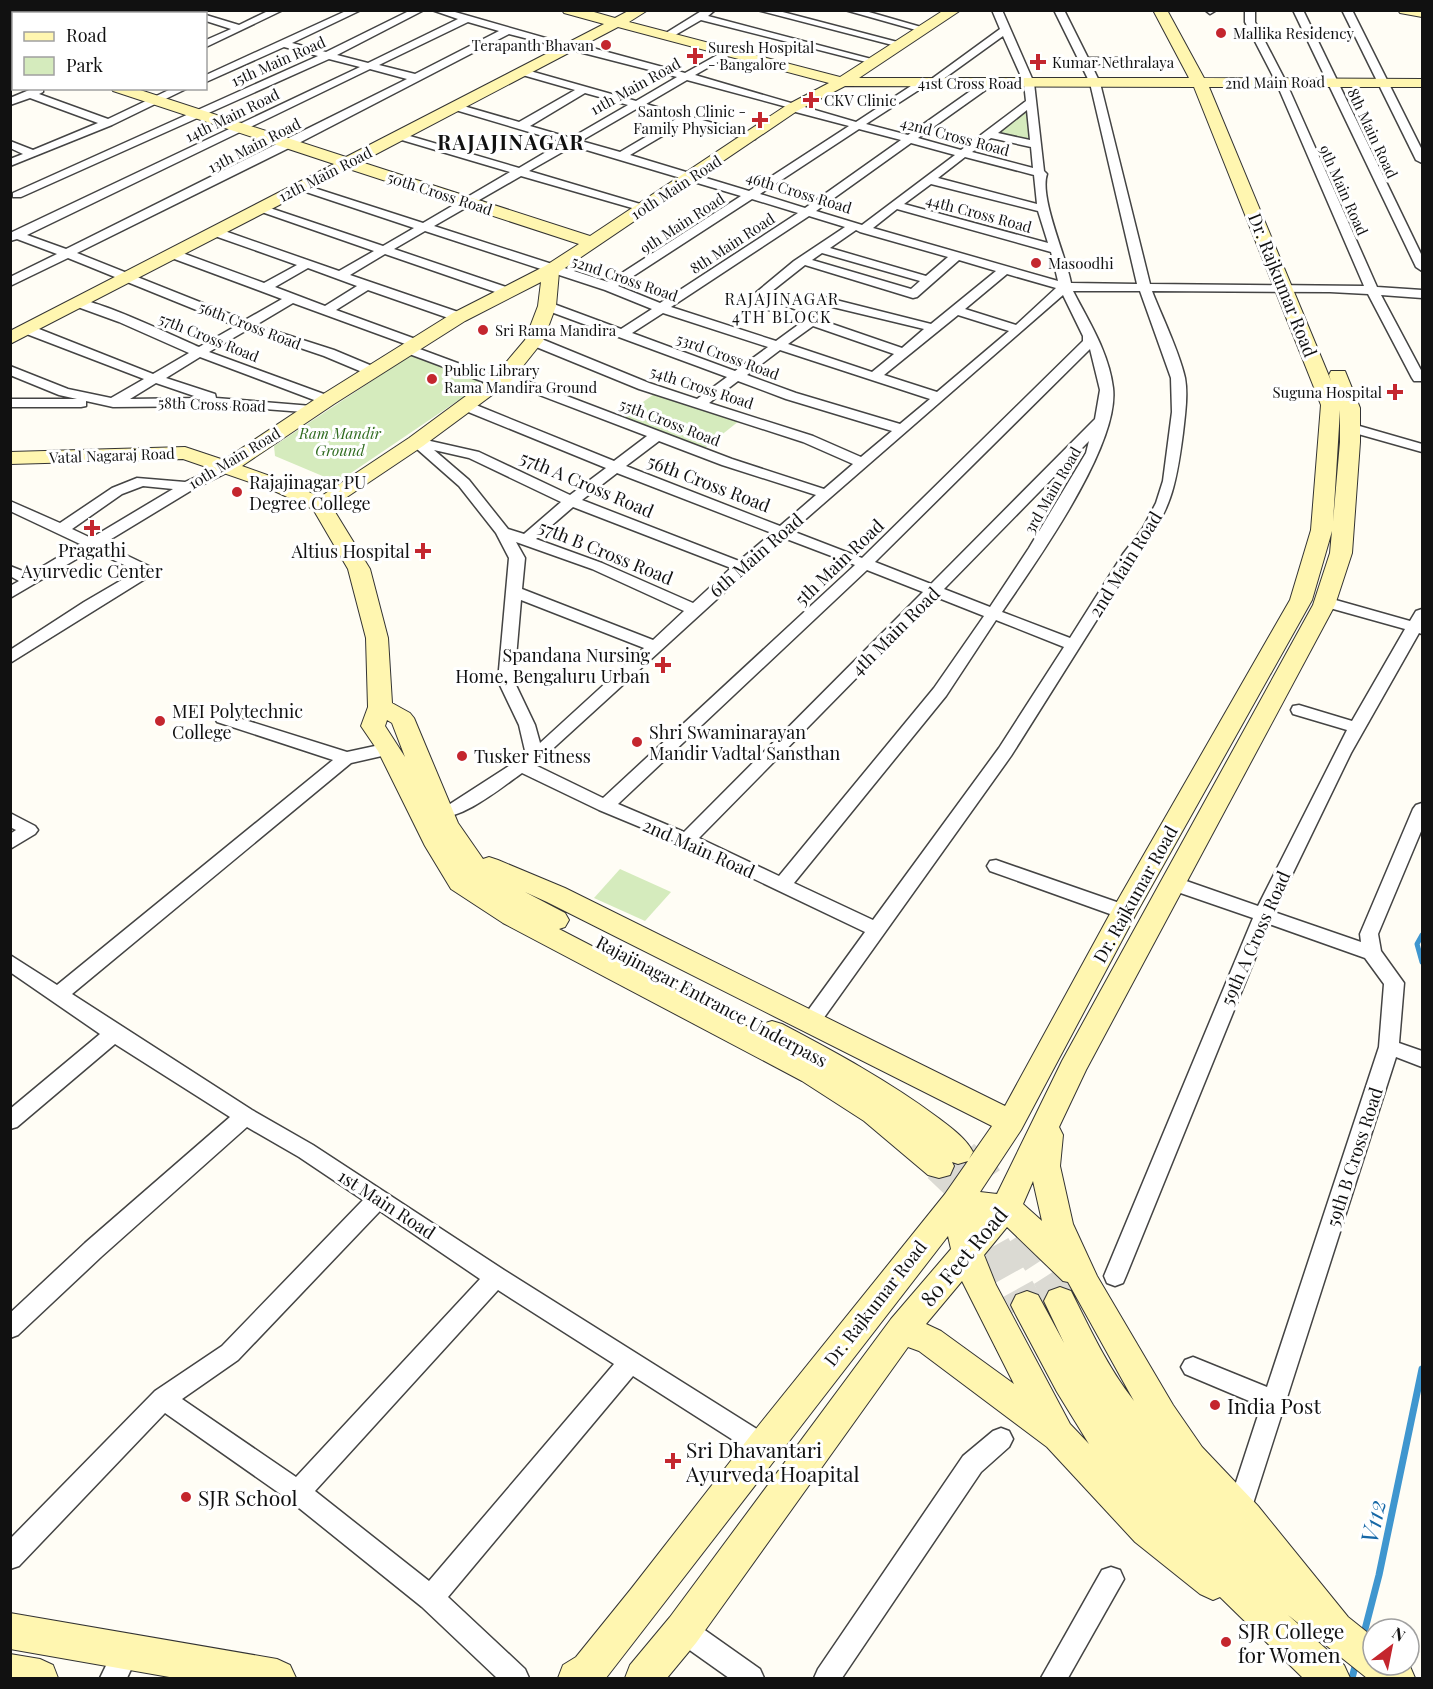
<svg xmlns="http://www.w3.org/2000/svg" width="1433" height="1689" font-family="'Playfair Display',serif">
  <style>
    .green { fill: #d5ebbd }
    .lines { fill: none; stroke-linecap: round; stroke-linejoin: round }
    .stream-far1 { stroke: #3f96cf; stroke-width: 5 }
    .stream { stroke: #3f96cf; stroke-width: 7 }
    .secondary-tunnel { stroke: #dbdad3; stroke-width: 33; stroke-dasharray: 33 16; stroke-linecap: butt }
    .street-casing { stroke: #444; stroke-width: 3 }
    .secondary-casing { stroke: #333; stroke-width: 2 }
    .street { fill: #fff; fill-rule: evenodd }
    .secondary { fill: #fff6b0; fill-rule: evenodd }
    .poi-dot { fill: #c4262e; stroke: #fff; stroke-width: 2 }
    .labels { text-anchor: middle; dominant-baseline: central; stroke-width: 6; stroke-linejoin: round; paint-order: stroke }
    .far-poi-label { font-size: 15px; fill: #111; stroke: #fff; text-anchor: start }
    .far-street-label { font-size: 15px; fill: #111; stroke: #fff }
    .far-park-label { font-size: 15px; font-style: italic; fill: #2f6b1f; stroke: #fff }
    .far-neighbourhood-label { font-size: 16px; letter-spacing: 1.5px; fill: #111; stroke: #fff }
    .street-label { font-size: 18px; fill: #111; stroke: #fff }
    .poi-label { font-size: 18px; fill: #111; stroke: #fff; text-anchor: start }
    .far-district-label { font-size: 20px; font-weight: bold; letter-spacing: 1.5px; fill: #111; stroke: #fff }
    .near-street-label { font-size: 21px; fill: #111; stroke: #fff }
    .near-poi-label { font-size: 21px; fill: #111; stroke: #fff; text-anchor: start }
    .near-water-label { font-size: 24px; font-style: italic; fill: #1768a6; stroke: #fff }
  </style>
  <rect width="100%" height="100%" fill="#fffdf5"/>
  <!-- green -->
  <g class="green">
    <polygon points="1026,111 1033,144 996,134"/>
    <polygon points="411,355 487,381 342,479 332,480 275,456 274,446"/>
    <polygon points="657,392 739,421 705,448 622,417"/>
    <polygon points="620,869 671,892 645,921 594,898"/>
  </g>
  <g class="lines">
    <!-- stream-far1 -->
    <polyline class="stream-far1" points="1422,935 1417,944 1422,962"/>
    <!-- stream -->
    <g class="stream">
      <polyline points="1363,1637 1379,1575 1422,1369"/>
      <polyline points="1352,1678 1356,1663"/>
    </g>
    <!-- secondary-tunnel -->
    <g class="secondary-tunnel">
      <polyline points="963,1156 982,1173 1049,1277 1060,1301"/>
      <polyline points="939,1166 961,1187 1027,1305"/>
    </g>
    <!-- street casing -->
    <g class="street-casing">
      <g id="street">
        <polygon points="74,10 88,10 93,14 78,14"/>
        <polygon points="137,10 149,10 146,14 133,14"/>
        <polygon points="175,10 189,10 195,14 180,14"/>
        <polygon points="270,10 283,10 206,47 206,40 231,29 206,21 206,15 239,25"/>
        <path d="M348,10h13l-69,33 34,9 85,-42h13l-87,45 31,8 90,-44 -26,-9h16l122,35 4,-2 111,30 43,-24 4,1v4l-37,21 161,47 61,-40h8v4l-59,38 42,11 78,-55h8v4l-76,54 43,12 65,-49 -2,-18 -21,-47 -68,49 -9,-2 74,-54 -8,-19h10l32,73 10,88 3,3c-8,23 19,82 24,109l66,1 -47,-201 -36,-73h10l24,48h33l5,3 -5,3h-30l9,19 50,201 214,2 -88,-204 -31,-60v-12h10v12l31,60 91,205 45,3v8l-41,-3 41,77v9h-8l-2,-3 -44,-84 -38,-2 -178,-1c10,26 27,60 33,87 3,17 0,37 -2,55 -7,54 -12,78 -46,123l-126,200 -193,270 -7,3 -7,-3 -3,-5 3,-5 61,-84 -184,-88 -82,-34 -77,-37c-20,14 -63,50 -87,43l-3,-4 3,-4 15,-4 76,-49 -7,-30 -21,-44 11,-123 -13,-25 -37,-47 -50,-44 8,-4 62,14 91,43 36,-27 -145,-59 -2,-3 2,-3h10l143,58 33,-25 -144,-55 -1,4h-10l-88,-33 -2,-3 6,-4 -115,-42 -37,22 78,25 43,18 2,3 -2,3h-10l-43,-18 -77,-26 -38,22 123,45 2,3 -2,3h-10l-122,-46 -34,21 49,16 1,4 96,8 5,1 2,3 -2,3 -93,-7 -111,1 -27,-6v5l-5,1h-71v-8h67l-18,-4 -49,-20v-9l58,23 43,9 33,-19 -120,-46 -1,-3 1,-3h10l119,47 36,-21 -70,-31 -44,-16 -2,-3 2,-3c16,-4 103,38 124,47l37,-21 -168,-68 -58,28v-9l47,-23 -40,-15 -7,2v-8l350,-166 -31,-8 -308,138h-8v-4l305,-137 -34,-9 -78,35v-7zM468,22l31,9 -84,43 -36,-9zM509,34l168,43 -41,24 -113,-32 -5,3 1,2 56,16 -56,32 -59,-17h-8v4l111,33 -44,26 -116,-34h-8v4l115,34 -87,51 -118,-38h-8v4l117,39 -31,18 -119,-40h-8v4l118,41 -35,20 -123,-43 -4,1v6l85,30 -33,18 -87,-32h-8v6l113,42 -37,21 -168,-67 216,-107zM370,69l37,10 -341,170 -39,-14zM687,80l100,27 1,3 61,16 -100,65 -119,-36 56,-33 61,17h8v-4l-109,-31zM585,93l43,12 -57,33 -41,-12zM638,108l38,11 -56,33 -39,-11zM1027,110l3,30 -32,-7zM859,129l42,11 -96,68 -45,-14zM991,138l40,9 2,21 -61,-16zM911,143l44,12 -93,70 -46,-14zM573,146l168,50 -133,86 -174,-56 87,-50 118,34h8v-4l-118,-35zM965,157l69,18 3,29 -99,-26zM931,184l107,27 10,32 -144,-39zM752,199l46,14 -138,90 -42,-17zM897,209l154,43 7,29 -185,-53zM809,216l36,11 -51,34 -47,39 2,3 53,19 -26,19 -105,-34zM856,230l4,2 88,25 -22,19 -96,-28zM425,231l180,59 47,19 -31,20 -70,-26 -4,-1 -6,4 2,3 184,68 -30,22 -48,-16 -110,-45h-10l-1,3 1,3 110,45 164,53 50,22 -29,25 -92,-30 -223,-85h-10l-1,4 -81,-30 6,-4 -2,-3 -85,-31 32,-20 86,30h10l1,-3 -1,-3 -114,-39 35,-21 116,40h8l2,-3 -2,-3 -115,-39zM822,253l98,28 -9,8 -99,-29zM959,260l37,11 -65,53 -107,-27 -12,3 -14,12 -36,-13 43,-34 108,33 4,-1zM308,268l49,18 -32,20 -50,-19zM1007,274l49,14 -40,37 -51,-16zM1073,291h67l31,87 1,34 -9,69 -7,22 -13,25 -20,26 -53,84 -68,-26c33,-49 118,-166 111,-224 -4,-35 -24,-66 -40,-97zM1063,295l20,41v5l-221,217 -70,-27zM824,305l100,24 -22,19 -93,-32zM663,313l105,34 -33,24 -103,-38zM958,315l51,16 -72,61 -53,-17zM813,326l81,28 -22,18 -84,-28zM1090,349l10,41 -5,29 -164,165 -56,-22zM780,350l150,49 -30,25 -104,-31 -49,-18zM738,381l48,18 106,32 -31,26 -48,-21 -104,-33zM156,383l44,15 -70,1zM659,441l63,24 94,30 -36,31 -154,-60zM1089,441l-3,12 -57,95 -39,59 -46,-18zM434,450l35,8 92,44 -37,32 -16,-5 -39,-49zM617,473l155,60 -33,28 -157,-61zM573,507l158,61 -38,35 -91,-40 -66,-24zM784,538l71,27 -252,233 -68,-33zM516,542l76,27 92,42 -31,29 -131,-51 3,-31zM867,570l56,22 -239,240 -66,-28zM936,597l48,19 -50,72 -155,188 -80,-38zM521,600l123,48 -104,95 -5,-18 -21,-44zM996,620l68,27 -65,101 -126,172 -79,-37 152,-187z"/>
        <polygon points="703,10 715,10 708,16 879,61 874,64 701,20 670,38 661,36"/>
        <polygon points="757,10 775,10 905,44 900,47"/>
        <polygon points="845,10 862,10 928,29 923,32"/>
        <polygon points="1205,10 1215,10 1215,11 1210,14"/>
        <polygon points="1293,10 1303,10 1422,256 1422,271 1416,267"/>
        <polygon points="1342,10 1352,10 1422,150 1422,163 1416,160"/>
        <polygon points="10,15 14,16 14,22 10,21"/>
        <polygon points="14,63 14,69 10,70 10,64"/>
        <polygon points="34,88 43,88 43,92 39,94 108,119 173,88 188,88 112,125 10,166 10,159 23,154 10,148 10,141 33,150 98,123 30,98 10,105 10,98"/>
        <polygon points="1349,423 1422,444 1422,452 1344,430 1342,427"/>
        <path d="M227,463l7,4 -2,3 -40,20 -89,54 50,24 3,3 -3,3 -143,89v-13l74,-48 53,-31 -45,-21 -82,48v-12l9,-5 -9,-5v-10l20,8 50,-30 -70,-33v-10l50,22 52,-35 25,-10 48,4zM143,486l30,3 -82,49 -19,-9 50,-35z"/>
        <polygon points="1325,597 1410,621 1416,611 1422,609 1422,634 1419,633 1351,753 1274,912 1361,942 1360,934 1413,809 1416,805 1422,803 1422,829 1378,934 1381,951 1404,983 1399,1043 1422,1051 1422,1067 1396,1057 1251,1510 1248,1518 1239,1522 1230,1518 1227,1510 1261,1406 1185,1374 1181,1367 1185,1360 1193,1357 1267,1387 1379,1047 1384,984 1365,958 1269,924 1126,1276 1123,1283 1115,1286 1107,1283 1104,1276 1253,918 1166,888 1163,883 1166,878 1172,876 1258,906 1347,730 1293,714 1291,710 1293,706 1299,705 1352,721 1405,629 1319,605 1317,602 1319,599"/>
        <path d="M223,713l124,39 42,-9 6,2 3,4 -3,4 -44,10 -279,231 180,116 61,35 191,125 267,168 4,8 -4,8 -8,3 -8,-3 -122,-78 -185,221 77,72 4,9h-32l-75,-71 -133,-107 -124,-87 -146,153 -9,3v-30l145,-148 67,-45 141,-146 -64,-43 -52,-30 -146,130 -83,78 -8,3v-25l75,-70 145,-126 -115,-73 -98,83 -7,2v-20l90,-75 -90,-62v-17l47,30 276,-225 -116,-38 -2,-4 2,-4zM380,1211l100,68 -184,198 -114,-78 56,-39zM498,1290l116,74 -185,217 -114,-90z"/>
        <polygon points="10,813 35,826 38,830 35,834 10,849 10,834 16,830 10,827"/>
        <polygon points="996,860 1131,907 1133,912 1131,917 1124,919 990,871 987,866 990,861"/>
        <polygon points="1001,1428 1009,1431 1013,1439 1009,1447 981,1472 842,1678 814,1678 818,1669 963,1456 993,1431"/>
        <polygon points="1111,1567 1120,1570 1124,1579 1068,1678 1041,1678 1102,1570"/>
        <polygon points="683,1617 692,1621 760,1669 764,1678 729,1678 674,1639 670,1630 674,1621"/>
        <polygon points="126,1639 135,1643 139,1652 127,1678 100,1678 117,1643"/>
      </g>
    </g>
    <!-- secondary casing -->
    <g class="secondary-casing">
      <g id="secondary">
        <path d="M562,10h25l28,8 15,-8h18l-19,12 211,55 104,-67h17l-102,68h330l-36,-68h14l37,68 218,1v8h-213l122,294 -2,-6 2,-4h14l15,37v34l-8,111 -17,52 -249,465 -27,57 4,8 -3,31 13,58 24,52 76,129 29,42 56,59 90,111 25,20v28l36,-1 6,14h-48l-79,-63 56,50 6,13h-47l-83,-81 -7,3 -13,-6 -65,-52 -88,-95 -128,-96 -11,-4 -212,296 -29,35h-42l5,-13 40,-48 221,-298 60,-70 -3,-13 -342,442h-48l5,-13 13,-8 55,-68 120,-154 194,-241 23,-33 -10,3 -6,-2 2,4 -4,9 -11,3 -11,-3 -64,-54 -62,-40 -299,-158 -52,-34 -26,-43 -47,-95 -17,-25 7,-19 -2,-69 -18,-69 -35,-60 -43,-20 -87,-30 -173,5v-12l175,-5 39,13 96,-64 133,-83 92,-47 34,-22 -230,-75 -339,175v-13l324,-167 -221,-73 -2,-3h23l212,69 258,-133 -40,-11zM618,27l211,56 -42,22 -197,131 -229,-74zM845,86l349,1 127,318 -10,125 -21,70 -179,312 -106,194 -440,-218 -67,-28 -9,-3 -6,2 -25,-36 -44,-105 -4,-5 -18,-10 -4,-65 -18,-69 -38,-62 91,-61 88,-65 32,-40 13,-35 3,-34 238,-161zM541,282l-3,24 -13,34 -28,33 -88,65 -89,59 -36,-16 -42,-15 92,-62 131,-83zM1340,410v32l-7,80zM1332,531l-2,22 -17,52 -251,456 -65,133 -17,-2 41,-62 116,-218 175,-312zM387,720l5,3 13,34 -20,-31zM525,892l22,10 445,224 -23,33 4,-7c-8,-15 -23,-25 -36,-35 -48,-36 -102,-65 -155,-93l-10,-3 -10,3 -4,8 -199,-103 6,-2 4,-7 -4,-7zM1033,1181l9,40 -19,-17zM1007,1227l56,54 5,1 66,119c-26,-33 -44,-72 -63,-110l-11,-4 -11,4 -5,10 20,42 -26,-48 -11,-4 -11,4 -5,10 5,10 41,77 32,52 -19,-20 -74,-139 -12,-30zM962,1281l52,103 -73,-53 -15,-7z"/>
        <polygon points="1398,10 1422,10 1422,17 1400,13"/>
        <rect x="10" y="50" width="4" height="8"/>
        <polygon points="10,1613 277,1659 290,1665 296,1678 175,1678 10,1649"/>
        <polygon points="10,1654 40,1659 53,1665 58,1678 10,1678"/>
      </g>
    </g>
    <!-- street -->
    <use href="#street" class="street"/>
    <!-- secondary -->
    <use href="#secondary" class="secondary"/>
  </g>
  <!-- markers -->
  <g class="poi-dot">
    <circle cx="1221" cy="33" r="6"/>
    <circle cx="606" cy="45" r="6"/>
    <path d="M692 47h6v6h6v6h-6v6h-6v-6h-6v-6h6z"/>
    <path d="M1035 53h6v6h6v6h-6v6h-6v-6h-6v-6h6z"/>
    <path d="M808 91h6v6h6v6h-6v6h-6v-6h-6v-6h6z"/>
    <path d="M757 111h6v6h6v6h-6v6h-6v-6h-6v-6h6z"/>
    <circle cx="1036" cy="263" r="6"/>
    <circle cx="483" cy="330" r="6"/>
    <circle cx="432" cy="379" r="6"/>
    <path d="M1392 383h6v6h6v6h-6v6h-6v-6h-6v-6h6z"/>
    <circle cx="237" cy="492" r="6"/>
    <path d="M89 519h6v6h6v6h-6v6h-6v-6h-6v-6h6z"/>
    <path d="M420 542h6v6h6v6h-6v6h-6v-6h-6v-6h6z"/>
    <path d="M660 656h6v6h6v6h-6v6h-6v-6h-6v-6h6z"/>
    <circle cx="160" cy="721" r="6"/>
    <circle cx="637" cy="742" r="6"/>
    <circle cx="462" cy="756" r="6"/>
    <circle cx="1215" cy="1405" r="6"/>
    <path d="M670 1452h6v6h6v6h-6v6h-6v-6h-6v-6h6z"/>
    <circle cx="186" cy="1497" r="6"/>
    <circle cx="1226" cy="1642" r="6"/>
  </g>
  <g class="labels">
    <!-- far-poi labels -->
    <g class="far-poi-label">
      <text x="1233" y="33">Mallika Residency</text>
      <text x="594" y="45" text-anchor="end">Terapanth Bhavan</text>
      <text x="708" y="47">Suresh Hospital<tspan x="708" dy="17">- Bangalore</tspan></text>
      <text x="1052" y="62">Kumar Nethralaya</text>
      <text x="824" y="100">CKV Clinic</text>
      <text x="746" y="111" text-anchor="end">Santosh Clinic -<tspan x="746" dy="17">Family Physician</tspan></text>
      <text x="1048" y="263">Masoodhi</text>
      <text x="495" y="330">Sri Rama Mandira</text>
      <text x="444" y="370">Public Library<tspan x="444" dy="17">Rama Mandira Ground</tspan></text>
      <text x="1382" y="392" text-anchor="end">Suguna Hospital</text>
    </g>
    <!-- far-street labels -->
    <g class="far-street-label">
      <text transform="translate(278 61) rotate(-24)">15th Main Road</text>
      <text transform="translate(1275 82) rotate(-1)">2nd Main Road</text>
      <text x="970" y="83">41st Cross Road</text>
      <text transform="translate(635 86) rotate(-29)">11th Main Road</text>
      <text transform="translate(232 115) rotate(-26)">14th Main Road</text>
      <text transform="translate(1373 133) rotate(65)">8th Main Road</text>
      <text transform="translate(955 136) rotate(15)">42nd Cross Road</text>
      <text transform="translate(254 145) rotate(-27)">13th Main Road</text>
      <text transform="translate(325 174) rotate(-27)">12th Main Road</text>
      <text transform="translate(676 187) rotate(-33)">10th Main Road</text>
      <text transform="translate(1344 190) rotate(66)">9th Main Road</text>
      <text transform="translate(799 192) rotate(17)">46th Cross Road</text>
      <text transform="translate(440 193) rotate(18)">50th Cross Road</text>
      <text transform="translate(979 213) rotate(15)">44th Cross Road</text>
      <text transform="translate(682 223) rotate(-33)">9th Main Road</text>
      <text transform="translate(732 243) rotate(-33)">8th Main Road</text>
      <text transform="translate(625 278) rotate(19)">52nd Cross Road</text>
      <text transform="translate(250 325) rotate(21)">56th Cross Road</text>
      <text transform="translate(209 337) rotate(22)">57th Cross Road</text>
      <text transform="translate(728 356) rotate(20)">53rd Cross Road</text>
      <text transform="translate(702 387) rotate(18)">54th Cross Road</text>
      <text transform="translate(212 404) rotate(2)">58th Cross Road</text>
      <text transform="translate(670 422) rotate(21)">55th Cross Road</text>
      <text transform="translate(112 455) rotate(-2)">Vatal Nagaraj Road</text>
      <text transform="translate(234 458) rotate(-31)">10th Main Road</text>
      <text transform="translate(1052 490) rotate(-60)">3rd Main Road</text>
    </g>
    <!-- far-park labels -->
    <g class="far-park-label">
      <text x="340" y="433">Ram Mandir<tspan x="340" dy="17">Ground</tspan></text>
    </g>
    <!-- far-neighbourhood labels -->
    <g class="far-neighbourhood-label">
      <text x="782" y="298">RAJAJINAGAR<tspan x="782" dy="18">4TH BLOCK</tspan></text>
    </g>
    <!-- street labels -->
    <g class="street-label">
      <text transform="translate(1283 285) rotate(68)">Dr. Rajkumar Road</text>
      <text transform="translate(709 483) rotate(21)">56th Cross Road</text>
      <text transform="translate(587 484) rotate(23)">57th A Cross Road</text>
      <text transform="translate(606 552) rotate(22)">57th B Cross Road</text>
      <text transform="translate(756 555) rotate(-41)">6th Main Road</text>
      <text transform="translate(839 562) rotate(-44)">5th Main Road</text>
      <text transform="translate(1125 564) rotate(-58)">2nd Main Road</text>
      <text transform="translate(895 631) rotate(-45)">4th Main Road</text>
      <text transform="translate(699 848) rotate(24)">2nd Main Road</text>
      <text transform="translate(1135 894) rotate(-61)">Dr. Rajkumar Road</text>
      <text transform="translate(1255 938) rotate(-66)">59th A Cross Road</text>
      <text transform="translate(712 1001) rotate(28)">Rajajinagar Entrance Underpass</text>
      <text transform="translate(1354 1157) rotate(-72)">59th B Cross Road</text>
      <text transform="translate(387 1204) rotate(33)">1st Main Road</text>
      <text transform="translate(875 1303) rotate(-52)">Dr. Rajkumar Road</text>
    </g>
    <!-- poi labels -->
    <g class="poi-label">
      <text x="249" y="482">Rajajinagar PU<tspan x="249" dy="21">Degree College</tspan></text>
      <text x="92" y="550" text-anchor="middle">Pragathi<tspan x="92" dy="21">Ayurvedic Center</tspan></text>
      <text x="410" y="551" text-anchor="end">Altius Hospital</text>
      <text x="650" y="655" text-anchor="end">Spandana Nursing<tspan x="650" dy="21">Home, Bengaluru Urban</tspan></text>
      <text x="172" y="711">MEI Polytechnic<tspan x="172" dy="21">College</tspan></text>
      <text x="649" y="732">Shri Swaminarayan<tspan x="649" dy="21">Mandir Vadtal Sansthan</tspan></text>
      <text x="474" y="756">Tusker Fitness</text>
    </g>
    <!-- far-district labels -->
    <g class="far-district-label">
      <text x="511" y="141">RAJAJINAGAR</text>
    </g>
    <!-- near-street labels -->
    <g class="near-street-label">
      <text transform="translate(963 1256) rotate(-50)">80 Feet Road</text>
    </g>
    <!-- near-poi labels -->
    <g class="near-poi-label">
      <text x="1227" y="1405">India Post</text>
      <text x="686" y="1449">Sri Dhavantari<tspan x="686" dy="24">Ayurveda Hoapital</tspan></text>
      <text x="198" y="1497">SJR School</text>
      <text x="1238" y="1630">SJR College<tspan x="1238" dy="24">for Women</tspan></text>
    </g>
    <!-- near-water labels -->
    <g class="near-water-label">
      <text transform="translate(1372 1521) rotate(-78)">V112</text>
    </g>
  </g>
  <!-- border -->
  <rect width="1433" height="1689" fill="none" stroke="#111111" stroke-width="24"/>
  <!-- legend -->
  <rect x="12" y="12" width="195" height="78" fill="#ffffff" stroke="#a0a0a0" stroke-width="1.5"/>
  <rect x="24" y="32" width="30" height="9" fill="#fff6b0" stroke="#a0a0a0" stroke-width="1.5"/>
  <text x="66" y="42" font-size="18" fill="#111111">Road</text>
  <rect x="24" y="57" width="30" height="18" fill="#d5ebbd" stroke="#a0a0a0" stroke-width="1.5"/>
  <text x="66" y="72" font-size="18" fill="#111111">Park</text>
  <!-- north arrow -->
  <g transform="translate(1391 1647) rotate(32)"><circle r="28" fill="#ffffff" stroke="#a0a0a0" stroke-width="1.5"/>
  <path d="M0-4.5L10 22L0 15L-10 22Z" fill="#c4262e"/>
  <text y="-9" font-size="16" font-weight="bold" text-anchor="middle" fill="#111111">N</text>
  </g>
</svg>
